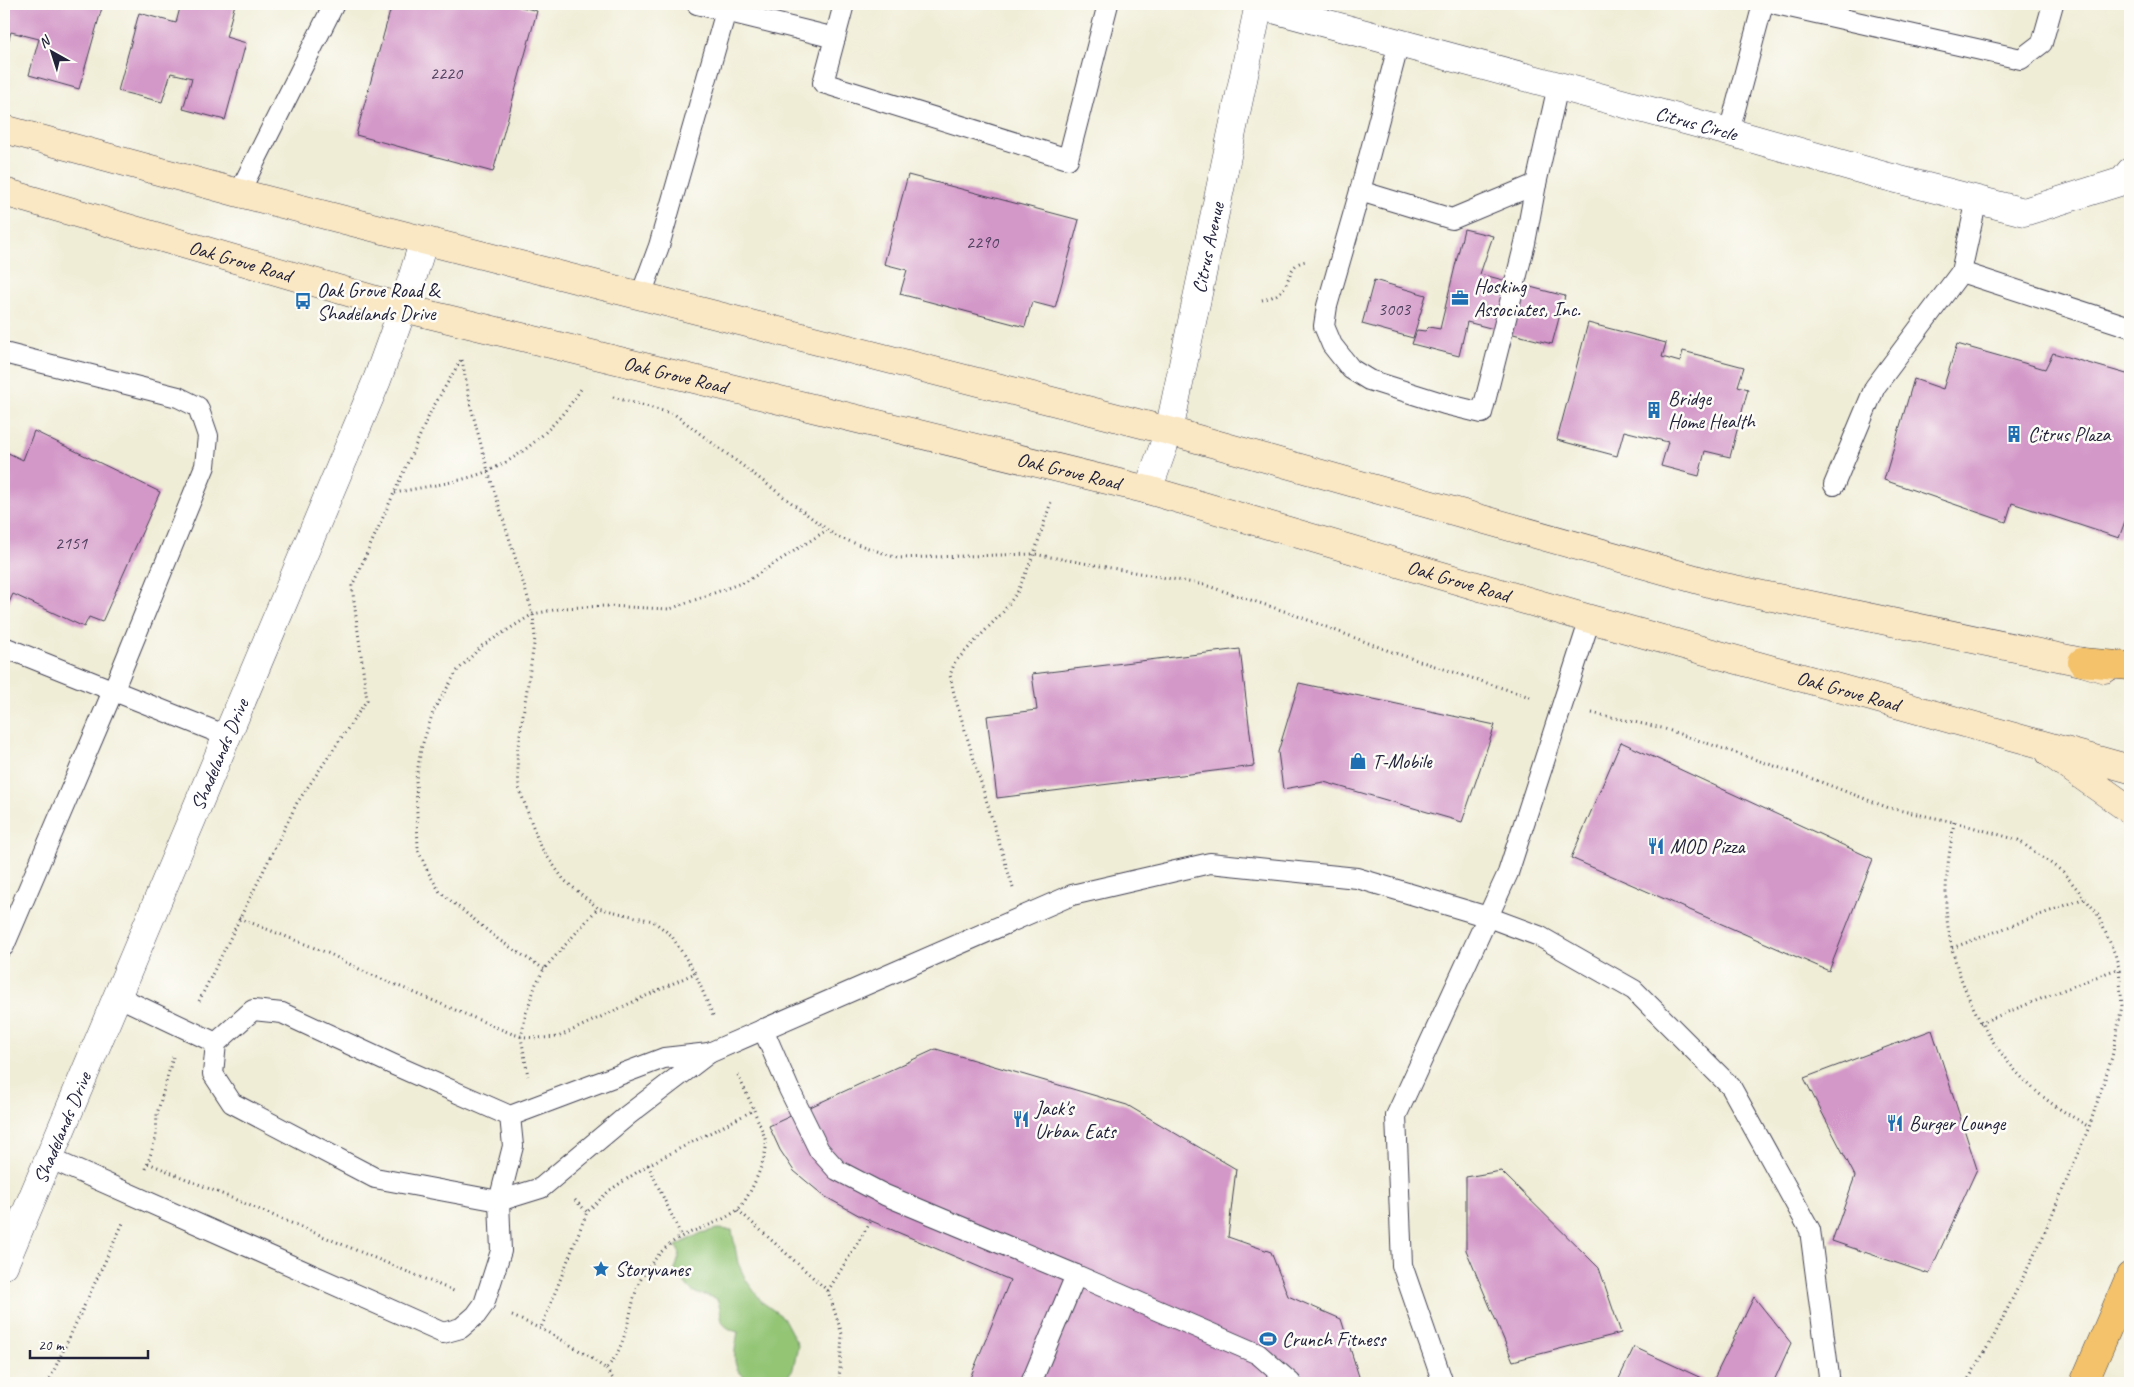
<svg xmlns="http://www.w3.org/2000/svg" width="2134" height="1387" font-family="Caveat,sans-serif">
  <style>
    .green { fill: #93c575; stroke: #5a7458 }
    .building { fill: #d397c8 }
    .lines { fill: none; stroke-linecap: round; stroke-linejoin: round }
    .lane-casing { stroke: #414052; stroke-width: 22 }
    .street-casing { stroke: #414052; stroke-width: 29 }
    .secondary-casing { stroke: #414052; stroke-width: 29 }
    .highway-casing { stroke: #414052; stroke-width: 29 }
    .path { stroke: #414052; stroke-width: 3; stroke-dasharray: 1 4; stroke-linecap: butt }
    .lane { stroke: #fff; stroke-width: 20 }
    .street { stroke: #fff; stroke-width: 28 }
    .secondary { stroke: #fae7c3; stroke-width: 28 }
    .highway { stroke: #f3c26a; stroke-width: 28 }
    .labels { text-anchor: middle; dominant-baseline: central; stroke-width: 5; stroke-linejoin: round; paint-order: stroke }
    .number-label { font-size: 18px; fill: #4e3f5e }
    .street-label { font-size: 20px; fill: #22223b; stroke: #fdfcf7 }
    .poi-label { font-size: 20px; fill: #22223b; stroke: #fdfcf7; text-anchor: start }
  </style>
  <rect width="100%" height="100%" fill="#fdfcf7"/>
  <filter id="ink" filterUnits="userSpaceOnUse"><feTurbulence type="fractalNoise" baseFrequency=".02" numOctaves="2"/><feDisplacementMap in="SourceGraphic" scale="10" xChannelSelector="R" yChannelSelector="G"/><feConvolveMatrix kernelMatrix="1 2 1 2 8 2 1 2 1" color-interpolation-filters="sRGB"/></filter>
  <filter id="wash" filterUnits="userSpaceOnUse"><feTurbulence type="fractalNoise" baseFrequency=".0096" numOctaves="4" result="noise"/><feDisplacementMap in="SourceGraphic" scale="20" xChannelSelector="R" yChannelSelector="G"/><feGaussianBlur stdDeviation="1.12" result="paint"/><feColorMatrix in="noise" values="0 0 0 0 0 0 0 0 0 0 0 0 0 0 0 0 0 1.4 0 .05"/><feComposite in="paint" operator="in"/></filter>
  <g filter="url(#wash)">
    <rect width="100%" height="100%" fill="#f0edd7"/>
    <!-- green -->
    <path class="green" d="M717,1229l15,1 6,33 8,17 16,22 21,15 15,28 -5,24 -10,14h-33c-2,-5 -7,-7 -11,-11 -8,-11 -3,-28 -1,-40 -23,-6 -14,-18 -21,-33 -8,-4 -17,-4 -25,-8 -7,-6 -9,-14 -18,-18l6,-19 -4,-8 25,-13z"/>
    <g id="blocks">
      <!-- building -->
      <g class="building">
        <polygon points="4,4 103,4 79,89 29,75 39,39 11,32 4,56"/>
        <polygon points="181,4 235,4 226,37 246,43 225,120 183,109 192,78 171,73 162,102 118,91 139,13 176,23"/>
        <polygon points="392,4 511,4 537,11 493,172 356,135"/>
        <polygon points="908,175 1079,220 1055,308 1032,302 1025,327 900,294 907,270 884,264"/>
        <polygon points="1464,229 1493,236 1480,274 1565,296 1552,344 1467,322 1459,356 1412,344 1417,330 1425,331 1429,327 1440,329"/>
        <polygon points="1374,280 1426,295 1413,338 1362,324"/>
        <polygon points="1588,323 1666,343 1662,357 1680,362 1683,351 1744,367 1738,386 1748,389 1730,457 1705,451 1699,476 1661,466 1668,442 1624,431 1617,456 1557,440"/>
        <polygon points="1957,344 2045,369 2053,353 2130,375 2130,523 2125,521 2119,538 2012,503 2006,522 1884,480 1914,379 1943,389"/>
        <polygon points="34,431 160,492 102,622 89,617 84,627 13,594 4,613 4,451 23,460"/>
        <polygon points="1240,649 1254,766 997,798 987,716 1037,710 1032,674"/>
        <polygon points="1299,683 1495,725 1462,822 1324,782 1283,789 1278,752"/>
        <polygon points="1621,742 1873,859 1829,971 1571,858"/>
        <polygon points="1932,1030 1977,1169 1929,1274 1832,1241 1855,1176 1804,1078"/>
        <polygon points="936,1049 1127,1105 1236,1169 1228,1237 1271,1252 1288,1296 1341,1319 1361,1383 968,1383 1010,1280 862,1217 824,1196 794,1171 780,1150 769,1126"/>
        <polygon points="1501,1171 1599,1268 1621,1333 1513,1361 1466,1250 1466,1177"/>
        <polygon points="1754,1297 1791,1343 1773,1383 1617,1383 1634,1347 1712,1383"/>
      </g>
    </g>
  </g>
  <g filter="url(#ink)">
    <use href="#blocks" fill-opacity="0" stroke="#414052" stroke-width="1"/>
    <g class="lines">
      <!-- lane casing -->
      <g class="lane-casing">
        <g id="lane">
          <polyline points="697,4 835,38"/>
          <polyline points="844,4 823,83 1068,159 1108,4"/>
          <polyline points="1776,4 2021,59 2042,43 2053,4"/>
          <polyline points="1399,43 1360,191 1327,306 1324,326 1332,345 1351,369 1369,380 1445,404 1482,413 1525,243 1536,184"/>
          <polyline points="1729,132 1763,4"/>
          <polyline points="1360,191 1452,219 1536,184 1558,86"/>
          <polyline points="239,193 334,4"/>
          <polyline points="1961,272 2130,327"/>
          <polyline points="641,295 659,246 728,4"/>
          <polyline points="4,353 178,397 198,407 208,436 205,466 113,691 4,946"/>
          <polyline points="1834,485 1875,387 1961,272 1977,199"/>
          <polyline points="4,647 227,736"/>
          <polyline points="117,996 216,1043"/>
          <polygon points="253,1010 282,1013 392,1064 510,1116 664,1058 709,1053 628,1115 541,1188 499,1201 375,1178 232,1103 213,1074 216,1043"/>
          <polyline points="763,1029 789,1089 819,1150 837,1170 885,1195 1076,1275 1031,1383"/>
          <polyline points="709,1053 1072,895 1210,863 1357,878 1488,917 1539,936 1634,990 1731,1087 1810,1230 1829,1376 1827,1383"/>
          <polyline points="49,1158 443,1333 461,1328 476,1315 484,1304 501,1251 499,1201 513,1146 510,1116"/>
          <polyline points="1076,1275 1258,1354 1291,1383"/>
          <polyline points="1443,1383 1402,1265 1396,1116 1508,873 1590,619"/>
        </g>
      </g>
      <!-- street casing -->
      <g class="street-casing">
        <g id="street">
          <path id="s1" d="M1258,5l471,127 152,43 143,37 99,-31 7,-9"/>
          <path id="s2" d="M1148,490l21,-59 90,-427"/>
          <path id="s3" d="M4,1265l373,-885 26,-72 21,-68"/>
        </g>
      </g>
      <!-- secondary casing -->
      <g class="secondary-casing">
        <g id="secondary">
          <polyline points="4,129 239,193 1169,431 1720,586 2082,662 2105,669"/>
          <path id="s4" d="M4,192l399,116 745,182 442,129 540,150"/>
          <polyline points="2050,753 2130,810"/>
        </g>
      </g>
      <!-- highway casing -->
      <g class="highway-casing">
        <g id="highway">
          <polyline points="2082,662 2130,666"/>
          <polyline points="2084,1383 2130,1276"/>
        </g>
      </g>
      <!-- path -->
      <g class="path">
        <path d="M1262,300c7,-2 16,-4 21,-11 8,-11 6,-26 24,-28"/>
        <polyline points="462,360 471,407 488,471 533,614 535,638 517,753 519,788 540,846 564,880 598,908 544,969 536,984 526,1013 521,1037 528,1076"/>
        <polyline points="613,397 674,414 837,537 897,558 1034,554 1205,585 1287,612 1392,652 1533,698"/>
        <path d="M395,493c30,-7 64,-10 93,-22 38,-16 71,-48 93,-82"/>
        <polyline points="1592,713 1662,728 1813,779 1889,808 1954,822 2018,840 2063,872 2097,913 2115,954 2119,968 2122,1006 2112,1057 2089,1127 2042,1239 1994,1336 1966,1383"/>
        <path d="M1954,822c-4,28 -9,55 -8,84 3,70 44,151 101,194 13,10 28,18 42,27"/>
        <polyline points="1013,888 954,694 950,675 955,662 1003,612 1018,591 1034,554 1051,502"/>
        <path d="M239,918l91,36 35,18 145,61c16,6 31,5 48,4l137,-64 -24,-38 -18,-14 -55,-13"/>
        <polyline points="1952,948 2085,898"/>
        <polyline points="544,969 499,940 440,892 428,872 418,850 416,779 421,749 433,712 457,671 482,646 533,614 564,608 605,606 670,609 747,581 827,530"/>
        <polyline points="695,973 714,1018"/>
        <polyline points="199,1001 297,803 367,700 352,586 431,411 462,358"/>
        <polyline points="1980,1023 2119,968"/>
        <polyline points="738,1075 754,1110"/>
        <polyline points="148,1163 456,1292"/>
        <polyline points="648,1165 681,1235"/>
        <polyline points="146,1169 156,1137 157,1114 173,1057"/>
        <polyline points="575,1200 587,1212"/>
        <polyline points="738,1210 828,1291 842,1334 839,1383"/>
        <polyline points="828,1291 871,1221"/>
        <path d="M512,1316c34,14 65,31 94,53 21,-23 22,-53 31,-81 3,-9 10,-19 16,-26 25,-35 52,-29 83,-51 11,-7 32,-54 30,-68 -2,-11 -9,-23 -12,-33l-106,55 -38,25 -23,22 -46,116"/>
        <polyline points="606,1369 616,1383"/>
        <polyline points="48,1383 123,1223"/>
      </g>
      <!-- lane -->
      <use href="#lane" class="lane"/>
      <!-- street -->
      <use href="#street" class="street"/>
      <!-- secondary -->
      <use href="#secondary" class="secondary"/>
      <!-- highway -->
      <use href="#highway" class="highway"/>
    </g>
  </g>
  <!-- icons -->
  <defs>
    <g id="office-bare" transform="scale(1.35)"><path d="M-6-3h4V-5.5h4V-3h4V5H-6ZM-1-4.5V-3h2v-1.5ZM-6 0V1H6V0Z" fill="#1f6fb2" stroke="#fdfcf7" stroke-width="2.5" paint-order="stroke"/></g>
    <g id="bus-bare" transform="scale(1.35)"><path d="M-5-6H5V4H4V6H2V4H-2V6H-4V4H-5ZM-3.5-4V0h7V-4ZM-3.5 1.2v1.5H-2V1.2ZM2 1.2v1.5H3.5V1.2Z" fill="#1f6fb2" stroke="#fdfcf7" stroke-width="2.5" paint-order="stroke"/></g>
    <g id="building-bare" transform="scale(1.35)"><path d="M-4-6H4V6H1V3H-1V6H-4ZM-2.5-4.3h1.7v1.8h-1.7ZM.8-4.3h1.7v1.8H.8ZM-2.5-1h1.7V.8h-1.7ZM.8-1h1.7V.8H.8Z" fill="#1f6fb2" stroke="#fdfcf7" stroke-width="2.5" paint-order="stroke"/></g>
    <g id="shop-bare" transform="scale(1.35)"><path d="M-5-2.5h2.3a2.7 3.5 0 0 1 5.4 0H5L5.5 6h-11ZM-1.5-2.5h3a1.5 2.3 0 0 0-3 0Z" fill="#1f6fb2" stroke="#fdfcf7" stroke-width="2.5" paint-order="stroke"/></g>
    <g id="restaurant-bare" transform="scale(1.35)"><path d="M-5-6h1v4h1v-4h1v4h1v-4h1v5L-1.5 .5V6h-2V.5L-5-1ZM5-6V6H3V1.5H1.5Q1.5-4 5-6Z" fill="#1f6fb2" stroke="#fdfcf7" stroke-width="2.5" paint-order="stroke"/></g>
    <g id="sight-bare" transform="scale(1.35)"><path d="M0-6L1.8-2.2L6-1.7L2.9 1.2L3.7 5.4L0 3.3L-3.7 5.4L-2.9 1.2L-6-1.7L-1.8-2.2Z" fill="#1f6fb2" stroke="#fdfcf7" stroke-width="2.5" paint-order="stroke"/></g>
    <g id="stadium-bare" transform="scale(1.35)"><path d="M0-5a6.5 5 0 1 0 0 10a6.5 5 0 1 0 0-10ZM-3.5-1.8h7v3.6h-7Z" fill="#1f6fb2" stroke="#fdfcf7" stroke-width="2.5" paint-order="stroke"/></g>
  </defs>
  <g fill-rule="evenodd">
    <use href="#office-bare" x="1460" y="298"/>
    <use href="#bus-bare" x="303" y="301"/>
    <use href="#building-bare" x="1654" y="410"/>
    <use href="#building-bare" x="2014" y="434"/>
    <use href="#shop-bare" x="1358" y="761"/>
    <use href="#restaurant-bare" x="1656" y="846"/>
    <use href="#restaurant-bare" x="1021" y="1119"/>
    <use href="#restaurant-bare" x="1895" y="1123"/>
    <use href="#sight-bare" x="601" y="1269"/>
    <use href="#stadium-bare" x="1268" y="1339"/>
  </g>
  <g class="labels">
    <!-- number labels -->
    <g class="number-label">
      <text x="446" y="73">2220</text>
      <text x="982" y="242">2290</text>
      <text x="1394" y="309">3003</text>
      <text x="71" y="543">2151</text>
    </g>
    <!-- street labels -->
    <g class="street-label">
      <text stroke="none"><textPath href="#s1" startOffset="454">Citrus Circle</textPath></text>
      <text stroke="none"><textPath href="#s2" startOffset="250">Citrus Avenue</textPath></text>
      <text stroke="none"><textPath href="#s4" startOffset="246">Oak Grove Road</textPath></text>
      <text stroke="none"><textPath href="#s4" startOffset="696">Oak Grove Road</textPath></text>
      <text stroke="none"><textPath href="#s4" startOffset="1101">Oak Grove Road</textPath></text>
      <text stroke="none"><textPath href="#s4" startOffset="1506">Oak Grove Road</textPath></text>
      <text stroke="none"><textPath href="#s4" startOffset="1911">Oak Grove Road</textPath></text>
      <text stroke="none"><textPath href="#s3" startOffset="554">Shadelands Drive</textPath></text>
      <text stroke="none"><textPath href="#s3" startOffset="149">Shadelands Drive</textPath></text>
    </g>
    <!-- poi labels -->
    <g class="poi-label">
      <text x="1474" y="286">Hosking<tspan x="1474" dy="23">Associates, Inc.</tspan></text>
      <text x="317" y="290">Oak Grove Road &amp;<tspan x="317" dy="23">Shadelands Drive</tspan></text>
      <text x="1668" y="398">Bridge<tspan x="1668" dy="23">Home Health</tspan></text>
      <text x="2028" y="434">Citrus Plaza</text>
      <text x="1372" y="761">T-Mobile</text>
      <text x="1670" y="846">MOD Pizza</text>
      <text x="1035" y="1108">Jack's<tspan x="1035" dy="23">Urban Eats</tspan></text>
      <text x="1909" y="1123">Burger Lounge</text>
      <text x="615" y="1269">Storyvanes</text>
      <text x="1282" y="1339">Crunch Fitness</text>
    </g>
  </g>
  <!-- margin -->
  <rect width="2134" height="1387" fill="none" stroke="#fdfcf7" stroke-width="20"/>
  <!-- north arrow -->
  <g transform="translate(52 52) rotate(321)" stroke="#fdfcf7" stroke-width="4" paint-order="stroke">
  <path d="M0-4L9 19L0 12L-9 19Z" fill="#22223b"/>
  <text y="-8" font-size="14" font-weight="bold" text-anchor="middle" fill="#22223b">N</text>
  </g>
  <!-- scale -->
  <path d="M30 1350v8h118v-8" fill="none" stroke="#22223b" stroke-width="2.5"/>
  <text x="38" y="1350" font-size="15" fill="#22223b" stroke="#fdfcf7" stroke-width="4" paint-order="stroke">20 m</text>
</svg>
